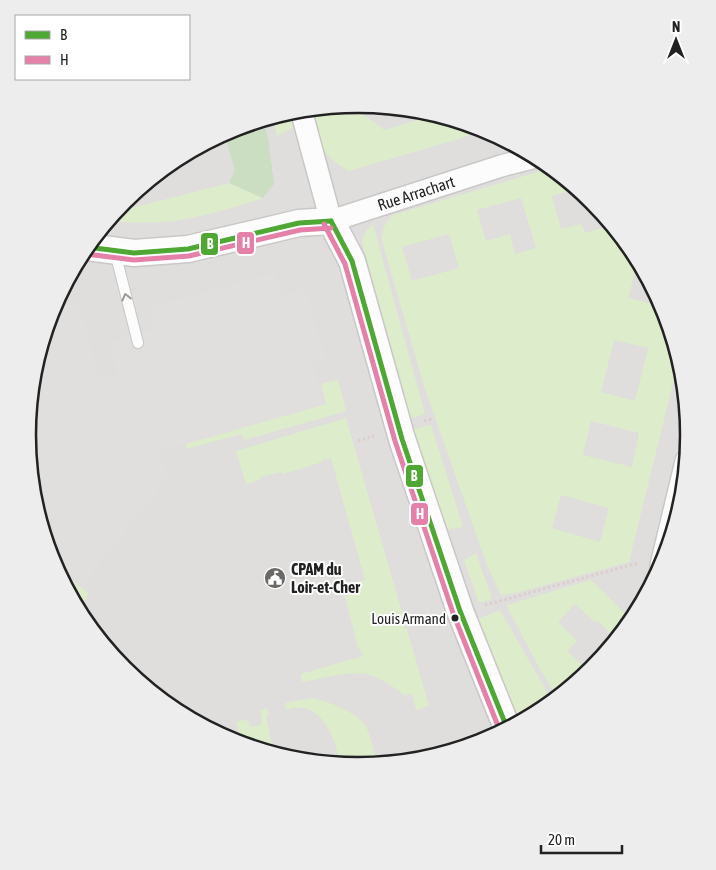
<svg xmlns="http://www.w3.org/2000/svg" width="716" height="870" font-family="'Asap Condensed',sans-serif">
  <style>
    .residential { fill: #dfdedc }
    .grass { fill: #ddeccb; fill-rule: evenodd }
    .forest { fill: #cbdec1 }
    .parking { fill: #e0dfde }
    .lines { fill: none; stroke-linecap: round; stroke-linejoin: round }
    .service-casing { stroke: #c9c8c7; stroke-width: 12 }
    .minor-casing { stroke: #c9c8c7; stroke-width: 24 }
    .tertiary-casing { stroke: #c9c8c7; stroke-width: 29 }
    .path { stroke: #dccecd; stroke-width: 3; stroke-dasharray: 2.5 2.5; stroke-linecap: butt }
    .service { stroke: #fdfcfc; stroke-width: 10 }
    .minor { stroke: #fdfcfc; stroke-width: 21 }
    .tertiary { stroke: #fdfcfc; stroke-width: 26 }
    .bus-1-casing { stroke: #fff; stroke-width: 9 }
    .bus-2-casing { stroke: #fff; stroke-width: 9 }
    .bus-1 { stroke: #4fa833; stroke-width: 5 }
    .bus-2 { stroke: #e580a9; stroke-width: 5 }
    .oneway { stroke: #9a9a9a }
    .bus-dot { fill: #222; stroke: #fff; stroke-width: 2 }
    .labels { text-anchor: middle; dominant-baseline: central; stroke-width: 4; stroke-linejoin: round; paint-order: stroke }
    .bus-label { font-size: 15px; fill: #222; stroke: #fff; text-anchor: end }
    .street-label { font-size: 16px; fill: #222; stroke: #fff }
    .poi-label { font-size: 16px; font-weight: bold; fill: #222; stroke: #fff; text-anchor: start }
    .rim { fill: none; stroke: #222; stroke-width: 2.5 }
    .line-badge { stroke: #fff; stroke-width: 2 }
    .badge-label { font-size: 14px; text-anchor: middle; font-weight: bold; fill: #fff }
  </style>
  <rect width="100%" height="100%" fill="#f0eeeb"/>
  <!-- residential -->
  <circle class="residential" cx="358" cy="435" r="329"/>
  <!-- grass -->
  <g class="grass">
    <path d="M357,105l1,5 26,20 52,-15 45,13 -16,9 -116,34c-29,-16 -32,-31 -40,-62z"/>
    <polygon points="292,111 296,126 277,136 272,117"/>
    <path d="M551,168l25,21 -24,7 9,33 20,-5 4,9 20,-6 -3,-13 31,38 5,9 -10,37 34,8 17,53 -50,203 -113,31 -15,2 -14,-30 -63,-179 -42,-145c0,-11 2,-18 11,-26zM521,198l15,50 -21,6 -5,-20 -24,7 -9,-31zM449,234l10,34 -47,13 -10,-34zM614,340l34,8 -13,53 -34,-9zM591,421l48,12 -7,34 -49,-12zM561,495l48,13 -9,34 -48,-14z"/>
    <path d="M229,183l34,15c-50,17 -101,31 -154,22l7,-8z"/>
    <polygon points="373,224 425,414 409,419 362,241 366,231"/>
    <polygon points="338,380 346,411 244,440 242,434 186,449 185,444 326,404 321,384"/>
    <path d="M346,418l83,288 -13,4 -4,-16 -8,1c-10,-8 -21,-16 -34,-20 -19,-5 -49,4 -68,7l-1,-8 62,-18 -3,-7h-2l-14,-58h-2l-2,-6 25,-5 -34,-122 -9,2v2l-39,12 -1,-2 -22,5v3l-14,4 -10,-33z"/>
    <polygon points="431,425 463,527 445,530 414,429"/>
    <polygon points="476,553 492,599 479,603 464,560"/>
    <polygon points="53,561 89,594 78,609"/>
    <polygon points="591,580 632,620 616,639 597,620 595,622 575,604 558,622 577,641 567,651 588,671 597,663 591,669 557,697 541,671 506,605"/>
    <polygon points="500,610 552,701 541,710 519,722 478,619"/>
    <path d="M312,698c15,3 43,13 53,27 4,6 11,31 12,39l-19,1 -31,-3v-2l11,-6c-6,-24 -21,-56 -52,-44l-1,-7z"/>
    <polygon points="267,708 269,715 266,716 271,741 283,756 242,744 236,722 246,719 251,727 260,725 262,720 260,710"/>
  </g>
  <!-- forest -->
  <polygon class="forest" points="263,120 268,138 274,184 263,198 229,183 235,170 224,134 232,130"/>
  <!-- parking -->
  <polygon class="parking" points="275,273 282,295 305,289 326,359 312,362 326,404 185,444 158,448 168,478 81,588 53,561 34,499 28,435 34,370 53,308 56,302 73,305 80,309 100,380 118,375 109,342 156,329 148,308"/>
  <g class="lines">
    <!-- service casing -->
    <g class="service-casing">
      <polyline id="service" points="115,252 138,343"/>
    </g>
    <!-- minor casing -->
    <g class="minor-casing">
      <g id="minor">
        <polyline points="301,110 331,221 501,166 536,157"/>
        <polyline points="661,565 686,461"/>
      </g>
    </g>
    <!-- tertiary casing -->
    <g class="tertiary-casing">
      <polyline id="tertiary" points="87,247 134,253 188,249 299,223 331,221 352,261 402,439 460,611 507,728"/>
    </g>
    <!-- path -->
    <g class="path">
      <polyline points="424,421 432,419"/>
      <polyline points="358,441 374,436"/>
      <polyline points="485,605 638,563"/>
    </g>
    <!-- service -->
    <use href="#service" class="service"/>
    <!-- minor -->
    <use href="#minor" class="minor"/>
    <!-- tertiary -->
    <use href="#tertiary" class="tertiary"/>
    <!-- bus-1 casing -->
    <g class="bus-1-casing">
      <g id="bus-1">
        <polyline points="331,221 352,261 402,439 460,611 507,728"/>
        <polyline points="87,247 134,253 188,249 299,223 331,221"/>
      </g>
    </g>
    <!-- bus-2 casing -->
    <g class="bus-2-casing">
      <g id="bus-2">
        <polyline points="324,224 345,264 395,441 453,613 500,731"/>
        <polyline points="86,254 134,260 189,256 300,230 331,228"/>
      </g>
    </g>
    <!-- bus-1 -->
    <use href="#bus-1" class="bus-1"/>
    <!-- bus-2 -->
    <use href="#bus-2" class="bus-2"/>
  </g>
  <!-- one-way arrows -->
  <defs><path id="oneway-chevron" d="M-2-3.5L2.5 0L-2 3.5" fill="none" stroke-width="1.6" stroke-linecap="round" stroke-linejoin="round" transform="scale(1.25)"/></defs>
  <use class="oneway" href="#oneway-chevron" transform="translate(126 297) rotate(-104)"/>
  <!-- icons -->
  <defs>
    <g id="civic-disc" transform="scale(1.125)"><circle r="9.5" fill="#6a6968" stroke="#fff"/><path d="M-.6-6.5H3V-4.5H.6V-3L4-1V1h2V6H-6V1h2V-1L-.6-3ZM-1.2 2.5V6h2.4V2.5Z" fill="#fff"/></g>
  </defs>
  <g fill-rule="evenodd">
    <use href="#civic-disc" x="275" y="578"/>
  </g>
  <!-- markers -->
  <circle class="bus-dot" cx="455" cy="618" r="4.5"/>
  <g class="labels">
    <!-- bus labels -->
    <g class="bus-label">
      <text x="446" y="618">Louis Armand</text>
    </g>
    <!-- street labels -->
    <g class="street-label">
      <text transform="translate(416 193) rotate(-18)">Rue Arrachart</text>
    </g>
    <!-- poi labels -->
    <g class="poi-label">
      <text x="291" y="569">CPAM du<tspan x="291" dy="18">Loir-et-Cher</tspan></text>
    </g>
  </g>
  <!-- crop -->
  <path d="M0 0H716V870H0ZM36 435a322 322 0 1 1 644 0a322 322 0 1 1-644 0Z" fill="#ededed" fill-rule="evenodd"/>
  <path class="rim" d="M36 435a322 322 0 1 1 644 0a322 322 0 1 1-644 0Z"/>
  <g class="line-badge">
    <rect x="236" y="231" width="19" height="24" rx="5" fill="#e580a9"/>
    <rect x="200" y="232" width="19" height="24" rx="5" fill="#4fa833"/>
    <rect x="405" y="464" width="19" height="24" rx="5" fill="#4fa833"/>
    <rect x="410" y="502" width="19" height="24" rx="5" fill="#e580a9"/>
  </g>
  <g class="badge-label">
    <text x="246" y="248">H</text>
    <text x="210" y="249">B</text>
    <text x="414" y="481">B</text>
    <text x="420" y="519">H</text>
  </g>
  <!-- legend -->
  <rect x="15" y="15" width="175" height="65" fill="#ffffff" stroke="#a7a7a7"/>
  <rect x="25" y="31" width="25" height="8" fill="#4fa833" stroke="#a7a7a7"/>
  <text x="60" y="40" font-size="15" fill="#222222">B</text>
  <rect x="25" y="56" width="25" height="8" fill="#e580a9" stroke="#a7a7a7"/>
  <text x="60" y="65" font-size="15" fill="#222222">H</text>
  <!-- north arrow -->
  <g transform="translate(676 40)" stroke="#ffffff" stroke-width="4" paint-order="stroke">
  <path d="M0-4L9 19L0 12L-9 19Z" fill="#222222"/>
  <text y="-8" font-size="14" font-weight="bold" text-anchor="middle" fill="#222222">N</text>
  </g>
  <!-- scale -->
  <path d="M541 845v8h81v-8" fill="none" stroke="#222222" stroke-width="2.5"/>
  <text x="548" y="845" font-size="15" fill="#222222" stroke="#ffffff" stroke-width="4" paint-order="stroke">20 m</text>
</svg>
